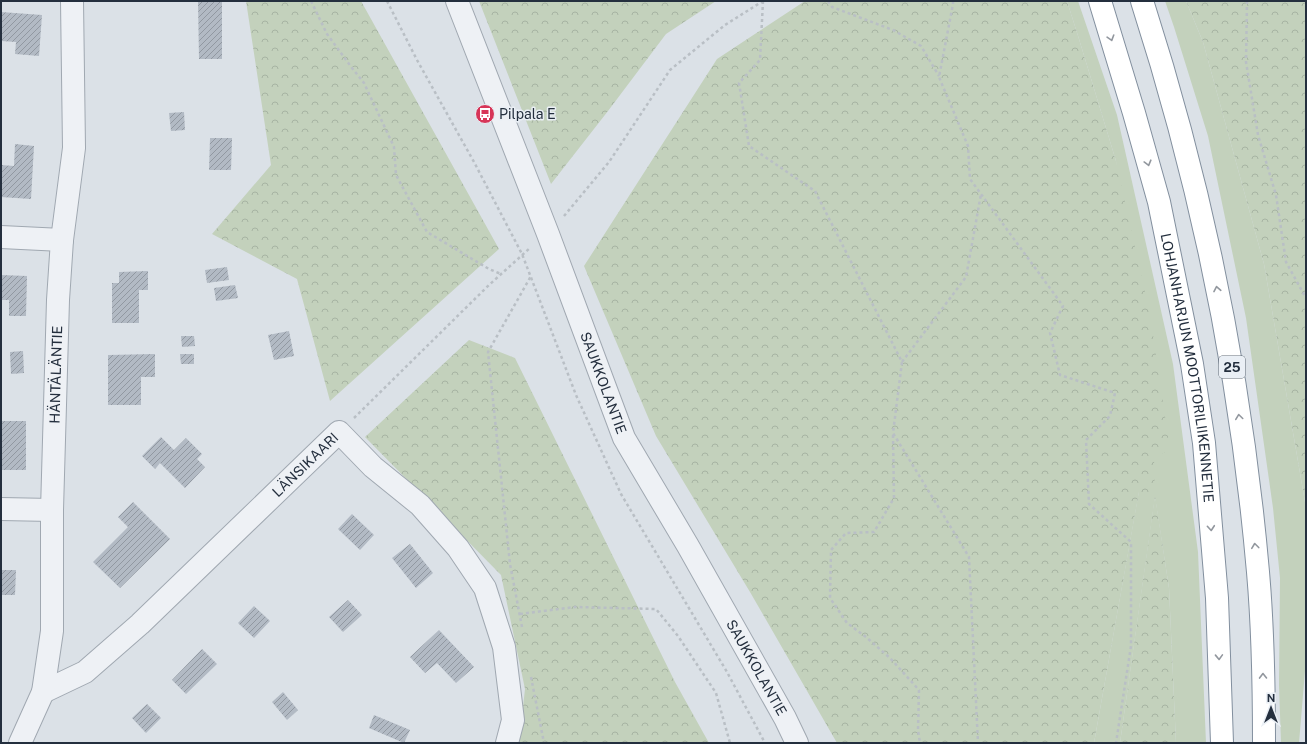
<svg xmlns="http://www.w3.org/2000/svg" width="1307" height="744" font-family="'Public Sans',sans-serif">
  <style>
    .green { fill: #c3d1bc }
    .forest { fill: url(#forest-crowns) }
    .building { fill: url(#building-hatch) }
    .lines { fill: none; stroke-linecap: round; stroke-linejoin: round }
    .minor-casing { stroke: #a0a8b1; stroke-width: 24 }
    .highway-casing { stroke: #828f9e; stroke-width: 24 }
    .path { stroke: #b9bfc5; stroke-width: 2.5; stroke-dasharray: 3 3; stroke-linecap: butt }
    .minor { stroke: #eef1f5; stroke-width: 22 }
    .highway { stroke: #fff; stroke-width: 22 }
    .oneway { stroke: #92979e }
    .labels { text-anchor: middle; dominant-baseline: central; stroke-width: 3; stroke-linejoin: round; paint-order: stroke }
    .shield { fill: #eaeff5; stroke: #5f6975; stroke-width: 1 }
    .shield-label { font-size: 13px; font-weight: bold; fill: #242f3e }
    .poi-label { font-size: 14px; fill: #242f3e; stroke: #eaeff5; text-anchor: start }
    .street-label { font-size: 14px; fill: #242f3e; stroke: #eaeff5 }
  </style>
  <defs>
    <pattern id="forest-crowns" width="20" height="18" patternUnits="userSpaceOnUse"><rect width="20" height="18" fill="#c3d1bc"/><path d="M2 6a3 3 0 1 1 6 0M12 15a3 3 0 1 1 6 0" fill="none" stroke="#a7b4a3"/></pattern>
    <pattern id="building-hatch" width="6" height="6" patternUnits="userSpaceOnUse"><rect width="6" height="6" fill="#b2bac4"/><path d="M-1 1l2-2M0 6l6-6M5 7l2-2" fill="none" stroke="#9198a1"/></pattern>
  </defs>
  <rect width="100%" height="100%" fill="#dbe1e7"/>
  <!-- green -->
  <g class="green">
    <polygon points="1067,1 1078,1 1117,115 1173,364 1198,552 1206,743 1176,743 1169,588 1155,497 1120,743 1094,743 1139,491 1116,161 1079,39"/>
    <polygon points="1165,1 1186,1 1203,42 1264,264 1306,508 1306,659 1299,743 1281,743 1279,685 1280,578 1273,508 1246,318 1208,136 1174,27"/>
  </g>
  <!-- forest -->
  <g class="forest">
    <polygon points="246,1 361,1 499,249 330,401 297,279 212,234 271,165"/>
    <polygon points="479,1 716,1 666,34 608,111 551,184"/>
    <polygon points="805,1 1067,1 1079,39 1116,161 1150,314 1170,450 1154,457 1155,495 1169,588 1176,743 1120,743 1155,495 1139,492 1094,743 837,743 750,592 656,436 584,266 717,59"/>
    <polygon points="1186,1 1306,1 1306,659 1306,508 1264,264 1203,42"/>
    <polygon points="469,340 515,358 675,682 709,743 519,743 525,689 501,575 365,437"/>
  </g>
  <!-- building -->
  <g class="building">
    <polygon points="198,1 222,1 222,59 199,59"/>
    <polygon points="1,12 42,15 39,56 15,54 16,42 1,41"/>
    <polygon points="184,112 185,130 171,131 169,113"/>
    <polygon points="210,138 232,138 231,170 209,170"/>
    <polygon points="15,144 34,146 31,199 1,197 1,165 14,166"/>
    <polygon points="227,267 229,280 207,283 205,270"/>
    <polygon points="148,271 148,290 139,290 139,323 112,323 112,283 119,283 119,272"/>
    <polygon points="1,275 27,276 26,316 9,316 9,300 1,300"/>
    <polygon points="235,285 238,298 216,301 214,288"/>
    <polygon points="289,331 294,356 274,360 268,335"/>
    <polygon points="181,336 194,336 195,346 182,347"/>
    <polygon points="23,351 24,373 11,374 10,352"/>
    <polygon points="155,354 155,377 141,377 141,405 108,405 108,355"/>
    <polygon points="180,354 194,354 194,364 181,364"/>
    <rect x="1" y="421" width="25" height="49"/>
    <polygon points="161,437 174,450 186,438 202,454 197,459 205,467 185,488 160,463 155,469 142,456"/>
    <polygon points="133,502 170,539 120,588 93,562 128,527 118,517"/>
    <polygon points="352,514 374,535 360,550 338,529"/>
    <polygon points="410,544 433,573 416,588 392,558"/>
    <polygon points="1,570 16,570 15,595 1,595"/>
    <polygon points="348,600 362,615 343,632 329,617"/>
    <polygon points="254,606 270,621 254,638 238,623"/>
    <polygon points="439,630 474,667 456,683 437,663 425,673 410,657"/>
    <polygon points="202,649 217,664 186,694 172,680"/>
    <polygon points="283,692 298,710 287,720 272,702"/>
    <polygon points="147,704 161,718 146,733 132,718"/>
    <polygon points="374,715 410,730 404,743 369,728"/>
  </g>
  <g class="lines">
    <!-- minor casing -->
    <g class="minor-casing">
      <g id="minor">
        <path id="s1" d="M457,1l91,233 76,204 64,108 97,172 12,25"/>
        <polyline points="1,237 62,240"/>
        <polyline points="1,509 52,510"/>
        <path id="s2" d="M43,692l42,-20 55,-48 199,-192 34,35 47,38 38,43 27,40 19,59 9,73 -6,23"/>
        <path id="s3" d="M20,743l23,-51 9,-61v-121l6,-210 4,-60 12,-92 -2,-147"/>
      </g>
    </g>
    <!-- highway casing -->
    <g class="highway-casing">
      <g id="highway">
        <path id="s4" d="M1100,1l34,112 25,89 33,162 12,79 13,155 5,145"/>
        <path d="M1142,1c60,186 99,377 116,571 5,57 6,114 6,171"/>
      </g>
    </g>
    <!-- path -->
    <g class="path">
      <polyline points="311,1 327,34 352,68 364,83 394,147 396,175 427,232 489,269 501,274"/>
      <polyline points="387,1 417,60 474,162 522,254 576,395 621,494 727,672 765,743"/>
      <polyline points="763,1 760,60 739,83 749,146 815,191 902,362 893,433 969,557 978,743"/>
      <polyline points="828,1 832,7 893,30 921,46 939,76"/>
      <polyline points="953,1 953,4 939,77 968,146 970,179 1063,306 1050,333 1060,375 1115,393 1110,416 1086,440 1089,504 1131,542 1131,646 1116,743"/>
      <polyline points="1247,1 1246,62 1258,135 1276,195 1286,262 1306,298"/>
      <polyline points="564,216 609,162 670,70 725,25 763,1"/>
      <polyline points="902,362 966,277 981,194"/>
      <polyline points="354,418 489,285 530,248"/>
      <polyline points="893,435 894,498 874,532 846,533 831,550 830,598 847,623 866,637 890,658 919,690 918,730 920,743"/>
      <polyline points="520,614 575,607 656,609 678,636 716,693 730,743"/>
      <polyline points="522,627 510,564 488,352 531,276"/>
      <polyline points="531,677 544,743"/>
    </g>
    <!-- minor -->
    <use href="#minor" class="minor"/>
    <!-- highway -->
    <use href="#highway" class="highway"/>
  </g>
  <!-- one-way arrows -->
  <defs><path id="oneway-chevron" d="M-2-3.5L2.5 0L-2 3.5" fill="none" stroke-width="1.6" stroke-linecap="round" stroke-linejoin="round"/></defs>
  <g class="oneway">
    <use href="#oneway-chevron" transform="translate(1111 38) rotate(73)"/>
    <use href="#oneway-chevron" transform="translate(1148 163) rotate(75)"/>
    <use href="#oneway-chevron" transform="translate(1217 289) rotate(-101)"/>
    <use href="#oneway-chevron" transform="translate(1239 417) rotate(-98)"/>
    <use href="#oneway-chevron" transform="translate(1211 528) rotate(85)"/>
    <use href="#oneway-chevron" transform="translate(1255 546) rotate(-97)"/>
    <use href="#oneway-chevron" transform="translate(1219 657) rotate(88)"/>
    <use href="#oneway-chevron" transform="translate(1263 676) rotate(-91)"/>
  </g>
  <!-- icons -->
  <defs>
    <g id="bus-disc" transform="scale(1)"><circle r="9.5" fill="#d73558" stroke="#eaeff5"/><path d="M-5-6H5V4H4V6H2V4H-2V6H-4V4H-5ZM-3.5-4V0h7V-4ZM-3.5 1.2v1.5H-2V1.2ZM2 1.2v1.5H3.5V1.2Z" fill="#fff"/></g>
  </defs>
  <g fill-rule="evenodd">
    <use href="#bus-disc" x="485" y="114"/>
  </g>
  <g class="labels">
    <!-- shield labels -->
    <rect class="shield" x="1219" y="356" width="26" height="22" rx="3"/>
    <g class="shield-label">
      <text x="1232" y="367">25</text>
    </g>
    <!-- poi labels -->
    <g class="poi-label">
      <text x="499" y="114">Pilpala E</text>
    </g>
    <!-- street labels -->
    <g class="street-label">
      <text stroke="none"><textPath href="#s4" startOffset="378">LOHJANHARJUN MOOTTORILIIKENNETIE</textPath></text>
      <text stroke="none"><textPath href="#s3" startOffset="374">HÄNTÄLÄNTIE</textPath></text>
      <text stroke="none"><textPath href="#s1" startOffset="409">SAUKKOLANTIE</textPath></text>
      <text stroke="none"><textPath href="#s2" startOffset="349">LÄNSIKAARI</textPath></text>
      <text stroke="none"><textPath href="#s1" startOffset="733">SAUKKOLANTIE</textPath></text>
    </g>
  </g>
  <!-- border -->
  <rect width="1307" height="744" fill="none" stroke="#242f3e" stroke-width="4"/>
  <!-- north arrow -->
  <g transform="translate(1271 708)" stroke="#eaeff5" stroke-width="3" paint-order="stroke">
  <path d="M0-3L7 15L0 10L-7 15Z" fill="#242f3e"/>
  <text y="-6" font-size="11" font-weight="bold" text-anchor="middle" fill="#242f3e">N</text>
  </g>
</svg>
